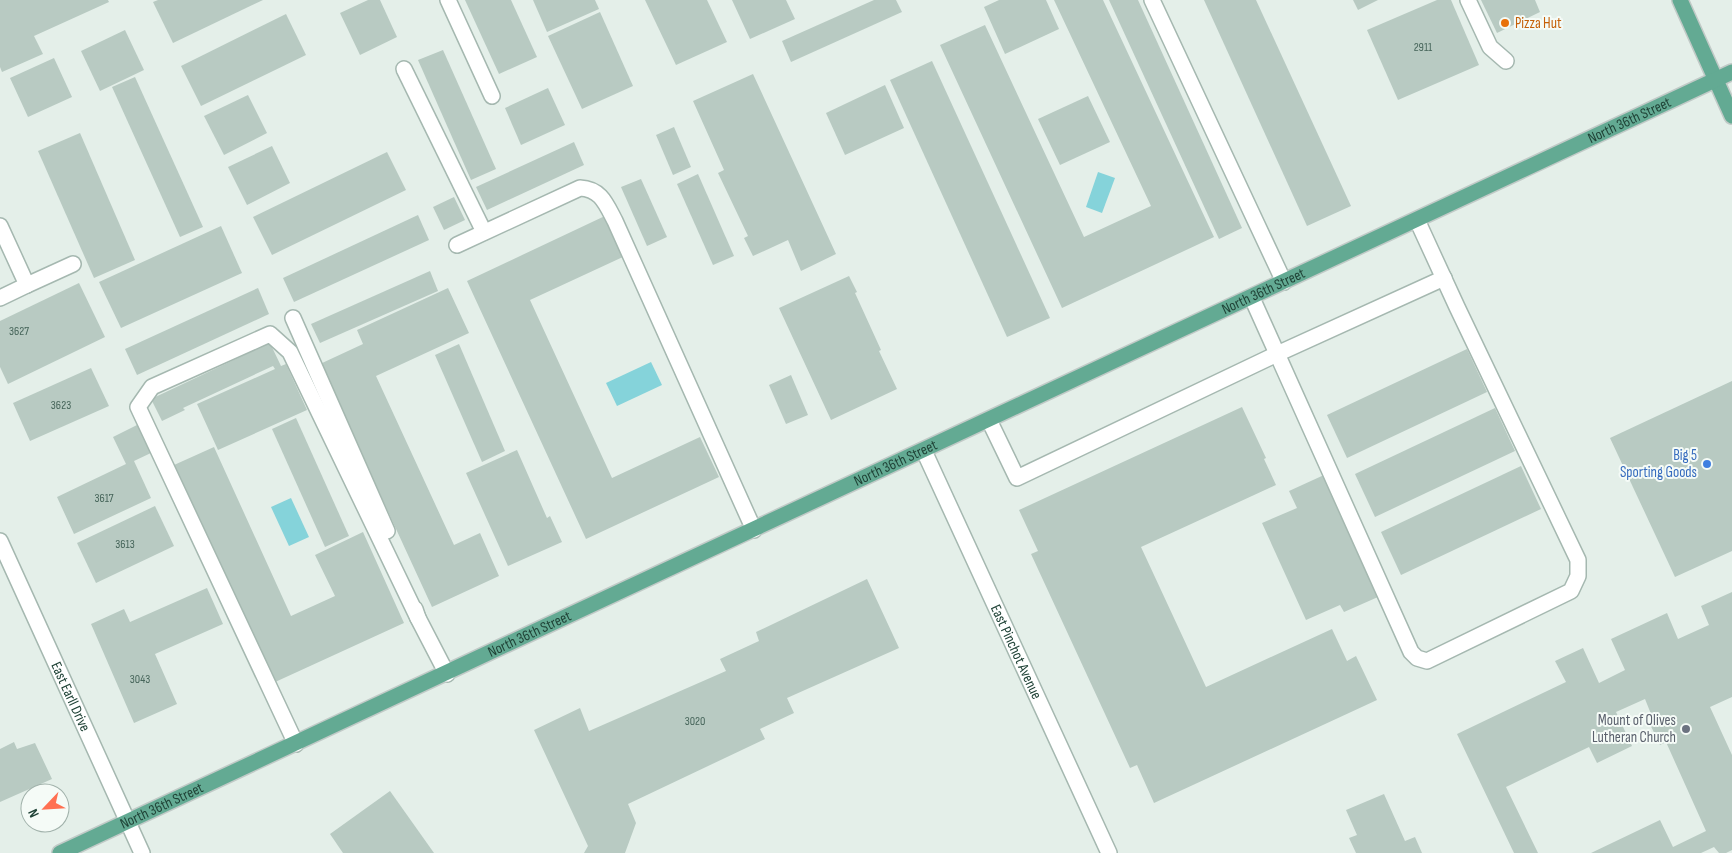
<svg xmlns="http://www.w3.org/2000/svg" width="1732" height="853" font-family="'Sofia Sans Condensed',sans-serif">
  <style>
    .water { fill: #85d3da }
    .building { fill: #b8cac2 }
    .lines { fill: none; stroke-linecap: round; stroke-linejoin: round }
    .minor-casing { stroke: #a5b8b0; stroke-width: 18 }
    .major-casing { stroke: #c1cac7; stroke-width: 18 }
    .minor { stroke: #fff; stroke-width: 15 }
    .major { stroke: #63aa93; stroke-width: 15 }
    .food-dot { fill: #e8710a; stroke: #f5fbf7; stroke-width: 2 }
    .shop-dot { fill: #3f7fe0; stroke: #f5fbf7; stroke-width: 2 }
    .worship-dot { fill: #6b7280; stroke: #f5fbf7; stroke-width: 2 }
    .labels { text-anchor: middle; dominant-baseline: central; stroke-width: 4; stroke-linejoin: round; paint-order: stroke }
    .number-label { font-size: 12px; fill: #46655a }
    .food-label { font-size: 15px; fill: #c56008; stroke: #f5fbf7; text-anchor: start }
    .street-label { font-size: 15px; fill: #204337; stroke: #f5fbf7 }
    .shop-label { font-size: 15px; fill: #366cbe; stroke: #f5fbf7; text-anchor: end }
    .worship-label { font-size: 15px; fill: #5b616d; stroke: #f5fbf7; text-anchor: end }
  </style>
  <rect width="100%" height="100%" fill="#e4efe9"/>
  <!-- water -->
  <g class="water">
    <polygon points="1098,172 1115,178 1102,213 1086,207"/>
    <polygon points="651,362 662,385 617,406 606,383"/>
    <polygon points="291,498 309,537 289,546 271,507"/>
  </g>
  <!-- building -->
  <g class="building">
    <polygon points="0,0 108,0 109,2 34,36 43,54 2,72 0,67"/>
    <polygon points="158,0 263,0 173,43 153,2"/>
    <polygon points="368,0 380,0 397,37 360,55 340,13"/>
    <polygon points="465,0 511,0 537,57 499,74"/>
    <polygon points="533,0 595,0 599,9 547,32"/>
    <polygon points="645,0 707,0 727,42 676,65"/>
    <polygon points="732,0 786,0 795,19 750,39"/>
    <polygon points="874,0 896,0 902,12 791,62 782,41"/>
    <polygon points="999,0 1046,0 1059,29 1005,54 984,7"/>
    <polygon points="1054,0 1103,0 1214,237 1062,308 940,45 985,25 1084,237 1151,206"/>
    <polygon points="1109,0 1138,0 1242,228 1219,239"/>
    <polygon points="1204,0 1256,0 1351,206 1307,226"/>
    <polygon points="1353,0 1378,0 1358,10"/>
    <polygon points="1437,0 1451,0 1479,65 1398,100 1367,30"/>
    <polygon points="1481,0 1535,0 1540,12 1497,33"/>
    <polygon points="600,12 633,86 582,109 548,36"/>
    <polygon points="286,14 306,55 201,106 181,66"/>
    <polygon points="125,30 144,70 100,91 81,51"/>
    <polygon points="443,50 496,169 471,180 418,60"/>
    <polygon points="54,58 72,97 28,117 10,78"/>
    <polygon points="932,61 1050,318 1007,337 890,80"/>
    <polygon points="753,74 836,254 801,271 788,240 753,256 744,238 748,236 718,173 724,170 693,101"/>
    <polygon points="135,77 203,227 180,237 112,87"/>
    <polygon points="885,85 904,128 845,155 826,113"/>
    <polygon points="548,88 565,125 521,145 505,108"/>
    <polygon points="248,95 267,133 224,155 204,116"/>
    <polygon points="1088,96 1110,142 1060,165 1038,119"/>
    <polygon points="674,127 691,167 673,175 656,135"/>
    <polygon points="80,133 135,260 94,278 38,151"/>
    <polygon points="574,142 584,165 487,210 476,187"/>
    <polygon points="272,146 290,183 247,205 228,167"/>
    <polygon points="387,152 406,190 272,255 253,217"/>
    <polygon points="698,174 734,256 713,265 677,184"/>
    <polygon points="641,179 667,237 647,246 621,187"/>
    <polygon points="454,197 465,220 444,230 433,207"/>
    <polygon points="418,215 429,240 294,302 283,278"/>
    <polygon points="607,215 625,256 530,300 612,478 700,437 719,477 586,539 467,281"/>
    <polygon points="221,226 242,273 121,328 99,282"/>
    <polygon points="430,271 438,291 320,343 311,324"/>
    <polygon points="849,276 857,292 855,293 881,350 879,351 897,389 831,420 779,308"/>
    <polygon points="79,283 105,337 8,384 0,367 0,321"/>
    <polygon points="258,288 269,314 137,375 125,349"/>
    <polygon points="448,288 469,333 376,376 454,545 480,533 499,576 432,607 320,364 363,344 357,330"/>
    <polygon points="270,343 281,366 286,364 307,410 218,450 197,404 275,369 273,366 183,408 185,410 162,421 151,399"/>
    <polygon points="459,344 505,451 482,462 435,355"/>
    <polygon points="1467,349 1487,392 1347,458 1327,415"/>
    <polygon points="91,368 109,406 30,441 13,403"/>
    <polygon points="791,375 808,415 786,424 769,385"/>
    <polygon points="1732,381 1732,551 1675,577 1610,438"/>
    <polygon points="1242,407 1266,458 1264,459 1276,485 1141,547 1206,687 1332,629 1347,661 1356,656 1377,700 1154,803 1137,765 1130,768 1031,554 1038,551 1019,510"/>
    <polygon points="1495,408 1515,451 1375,517 1355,474"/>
    <polygon points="296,418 349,536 325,547 272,429"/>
    <polygon points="139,424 153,452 134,461 151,498 74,534 57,497 126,464 113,437"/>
    <polygon points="214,447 291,616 335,596 315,555 363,532 404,623 273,683 174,465"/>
    <polygon points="517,450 547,518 550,516 562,542 508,566 466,473"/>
    <polygon points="1521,466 1541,509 1401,575 1381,532"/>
    <polygon points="1324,475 1378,597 1344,612 1340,605 1306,620 1262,523 1297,508 1289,491"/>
    <polygon points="155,506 174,546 96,583 77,543"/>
    <polygon points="867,579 899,648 787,698 794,713 760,729 765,739 628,804 636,823 625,853 584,853 588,846 534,730 580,708 589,731 726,671 720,659 759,641 756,632"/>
    <polygon points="207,588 223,624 155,654 177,704 134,723 91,624 124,609 130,622"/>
    <polygon points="1732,592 1732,697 1710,707 1732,755 1732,850 1726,853 1719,853 1714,847 1701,853 1591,853 1660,820 1673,847 1706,831 1666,742 1660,745 1646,716 1651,714 1645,699 1616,712 1632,746 1597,763 1589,747 1506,787 1538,853 1514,853 1457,734 1566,682 1555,661 1583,648 1599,683 1625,670 1611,639 1667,613 1678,639 1709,625 1701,606"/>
    <polygon points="14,742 17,749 35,743 52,779 0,802 0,749"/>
    <polygon points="390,791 434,853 343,853 330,834"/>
    <polygon points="1384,794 1405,841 1415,837 1422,853 1356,853 1349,838 1357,835 1346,810"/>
  </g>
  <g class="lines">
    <!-- minor casing -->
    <g class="minor-casing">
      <g id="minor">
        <polyline points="448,0 492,96"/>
        <polyline points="1152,0 1284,282"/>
        <polyline points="1468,0 1490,47 1506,61"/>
        <polyline points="404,69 484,232"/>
        <polyline points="0,226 27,285 0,298"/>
        <path d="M457,245l123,-57c21,1 26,16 35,33l139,309"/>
        <polyline points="27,285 73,264"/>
        <polyline points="1252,298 1411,652 1417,658 1427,661 1571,591 1578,576 1578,560 1457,307 1417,220"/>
        <polyline points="293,318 387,531"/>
        <polyline points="989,420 1017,478 1277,354 1444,278"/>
        <path id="s1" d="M924,451l185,402"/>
        <path id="s2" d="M0,541l142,312"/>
        <polyline points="415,609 418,618 447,674"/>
        <polyline points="296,744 138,407 152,387 270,334 290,352 418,618"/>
      </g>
    </g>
    <!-- major casing -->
    <g class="major-casing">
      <g id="major">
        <polyline points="1680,0 1732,116"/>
        <path id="s3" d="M60,853l1672,-781"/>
      </g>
    </g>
    <!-- minor -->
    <use href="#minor" class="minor"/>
    <!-- major -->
    <use href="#major" class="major"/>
  </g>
  <!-- markers -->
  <circle class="food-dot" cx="1505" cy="23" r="5"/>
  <circle class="shop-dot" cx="1707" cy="464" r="5"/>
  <circle class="worship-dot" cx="1686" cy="729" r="5"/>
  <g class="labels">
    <!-- number labels -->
    <g class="number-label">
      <text x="1423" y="47">2911</text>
      <text x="19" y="331">3627</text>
      <text x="61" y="405">3623</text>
      <text x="104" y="498">3617</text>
      <text x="125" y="544">3613</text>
      <text x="140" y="679">3043</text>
      <text x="695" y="721">3020</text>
    </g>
    <!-- food labels -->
    <g class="food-label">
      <text x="1515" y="23">Pizza Hut</text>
    </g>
    <!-- street labels -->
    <g class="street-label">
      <text stroke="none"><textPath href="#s3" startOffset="1732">North 36th Street</textPath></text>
      <text stroke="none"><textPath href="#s3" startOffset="1328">North 36th Street</textPath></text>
      <text stroke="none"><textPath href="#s3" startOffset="922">North 36th Street</textPath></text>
      <text stroke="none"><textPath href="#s3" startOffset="518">North 36th Street</textPath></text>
      <text stroke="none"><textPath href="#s1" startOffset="221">East Pinchot Avenue</textPath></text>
      <text stroke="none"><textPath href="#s2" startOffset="171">East Earll Drive</textPath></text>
      <text stroke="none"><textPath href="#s3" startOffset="112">North 36th Street</textPath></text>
    </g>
    <!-- shop labels -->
    <g class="shop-label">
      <text x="1697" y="455">Big 5<tspan x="1697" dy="17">Sporting Goods</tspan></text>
    </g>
    <!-- worship labels -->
    <g class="worship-label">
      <text x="1676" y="720">Mount of Olives<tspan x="1676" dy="17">Lutheran Church</tspan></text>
    </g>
  </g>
  <!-- north arrow -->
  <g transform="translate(45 808) rotate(245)"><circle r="24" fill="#f5fbf7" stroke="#a0b1aa"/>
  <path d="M0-4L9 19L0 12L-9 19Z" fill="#ff7052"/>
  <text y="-8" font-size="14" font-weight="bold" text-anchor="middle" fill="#204337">N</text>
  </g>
</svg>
